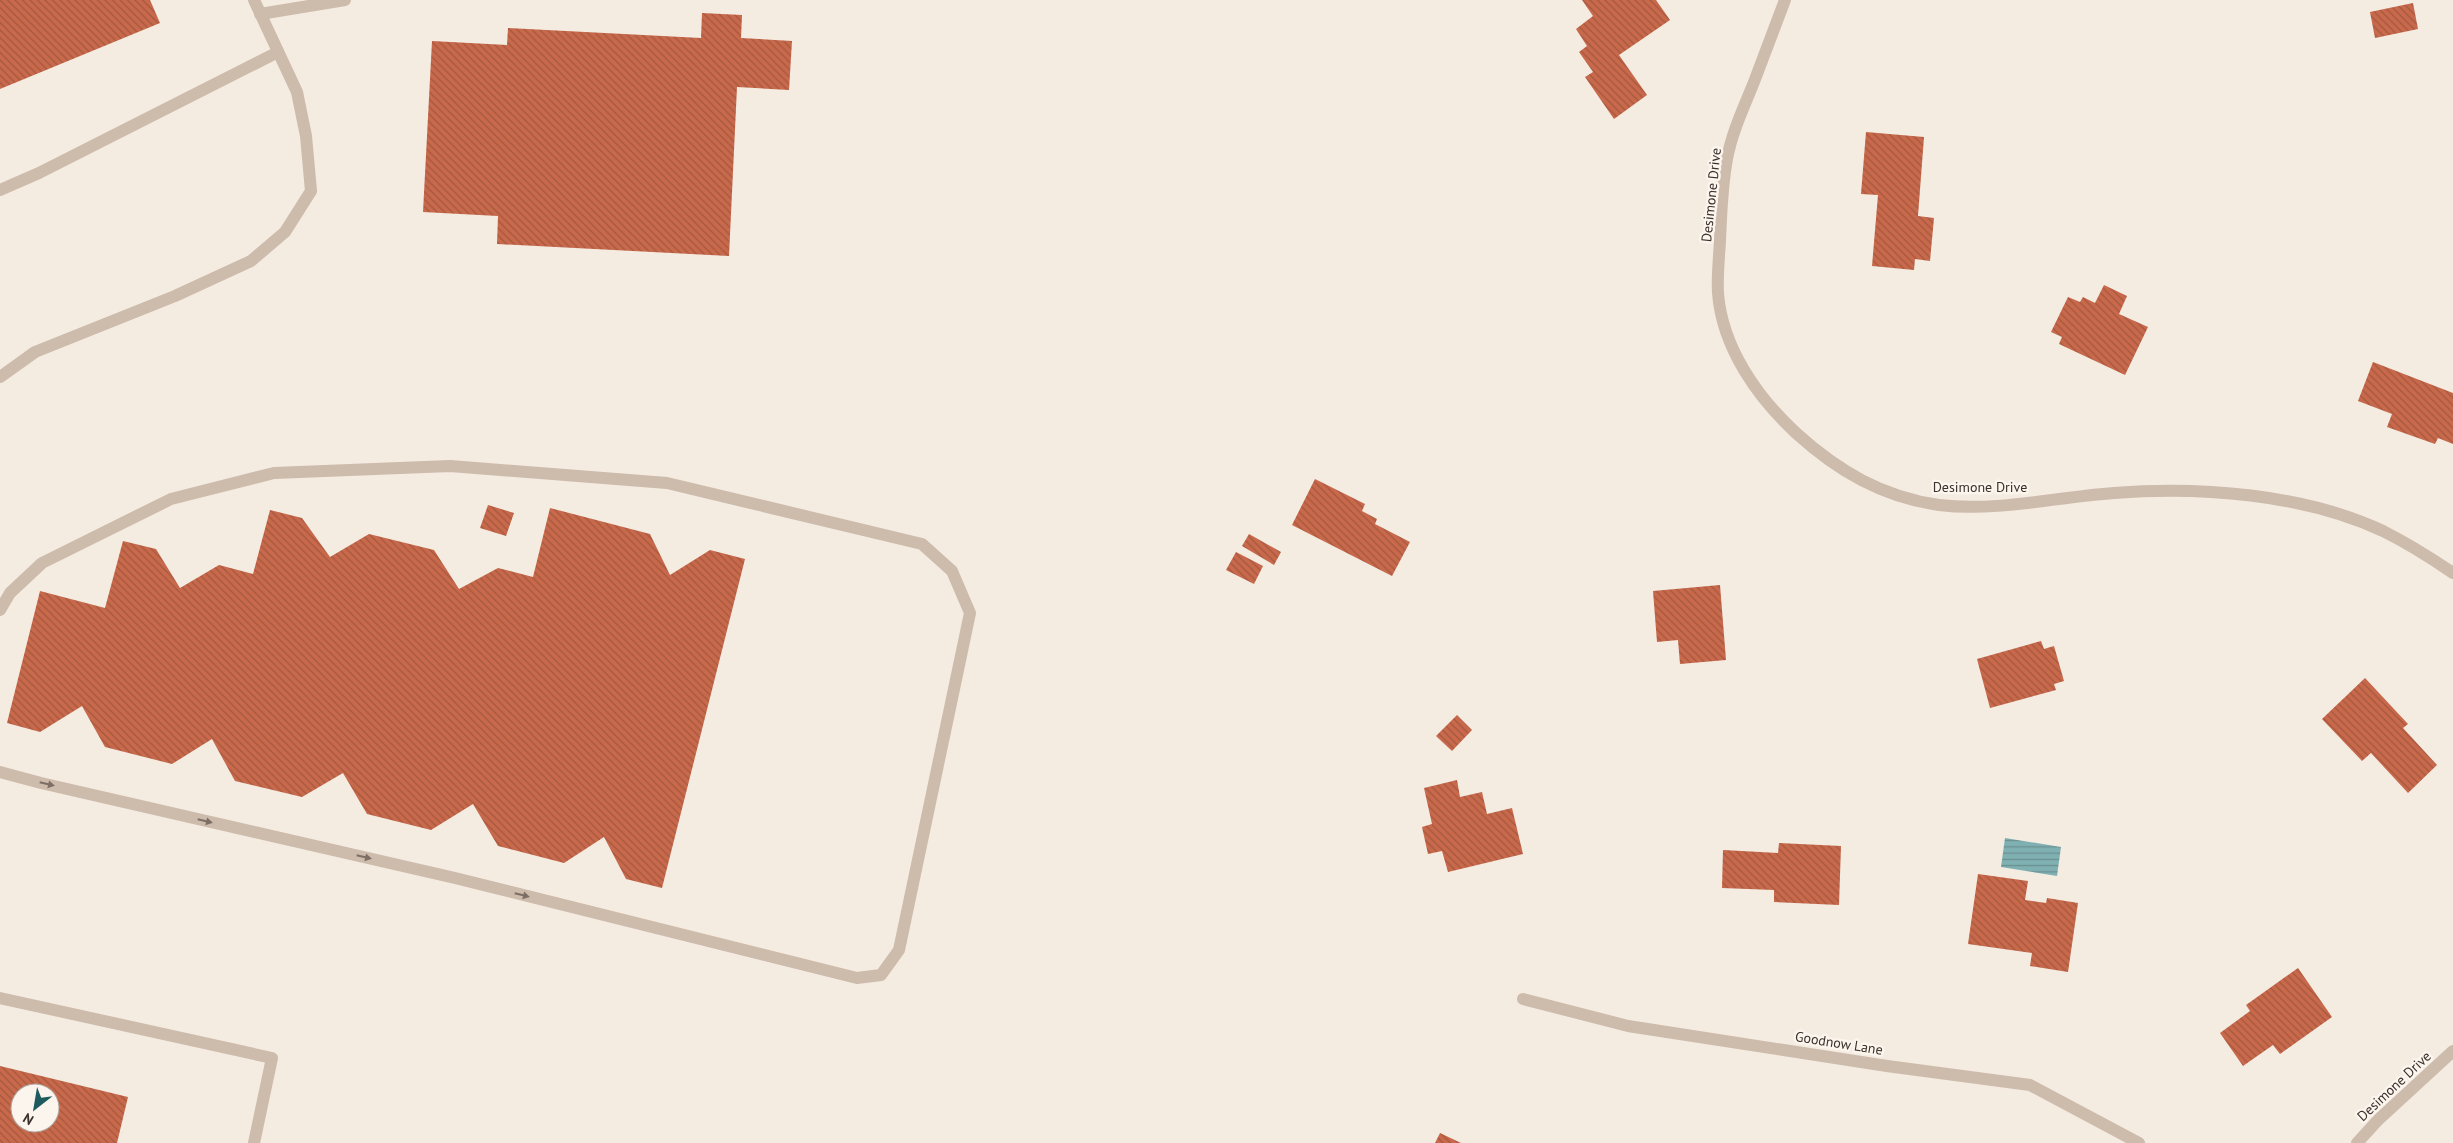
<svg xmlns="http://www.w3.org/2000/svg" width="2453" height="1143" font-family="'PT Sans',sans-serif">
  <style>
    .water { fill: url(#water-rules) }
    .building { fill: url(#building-back-hatch); fill-rule: evenodd }
    .lines { fill: none; stroke-linecap: round; stroke-linejoin: round }
    .service { stroke: #cdbbac; stroke-width: 12 }
    .minor { stroke: #cdbbac; stroke-width: 12 }
    .oneway { fill: #7d6f65 }
    .labels { text-anchor: middle; dominant-baseline: central; stroke-width: 5; stroke-linejoin: round; paint-order: stroke }
    .street-label { font-size: 14px; fill: #3b302b; stroke: #fbf5ee }
  </style>
  <defs>
    <pattern id="water-rules" width="6" height="5" patternUnits="userSpaceOnUse" patternTransform="scale(1.25)"><rect width="6" height="5" fill="#7fb0b2"/><path d="M0 2.5h6" fill="none" stroke="#699091"/></pattern>
    <pattern id="building-back-hatch" width="6" height="6" patternUnits="userSpaceOnUse" patternTransform="scale(1.25)"><rect width="6" height="6" fill="#c8694b"/><path d="M-1 5l2 2M0 0l6 6M5-1l2 2" fill="none" stroke="#a4573f"/></pattern>
  </defs>
  <rect width="100%" height="100%" fill="#f4ebe1"/>
  <!-- water -->
  <polygon class="water" points="2005,838 2061,847 2057,876 2001,867"/>
  <!-- building -->
  <g class="building">
    <polygon points="0,0 150,0 160,23 0,89"/>
    <polygon points="1582,0 1656,0 1670,20 1619,55 1647,95 1614,119 1585,77 1593,72 1579,52 1587,46 1576,29 1593,16"/>
    <polygon points="2413,3 2418,29 2375,38 2370,12"/>
    <polygon points="702,13 742,15 741,38 792,41 789,90 737,87 729,256 497,244 498,216 423,212 432,41 507,45 508,28 701,38"/>
    <polygon points="1866,132 1924,137 1918,216 1934,218 1930,261 1915,259 1914,270 1872,266 1878,195 1861,194"/>
    <polygon points="2104,285 2127,296 2119,314 2148,327 2125,375 2059,344 2062,337 2051,332 2068,297 2080,302 2083,297 2095,303"/>
    <polygon points="2373,362 2453,393 2453,444 2438,438 2435,444 2387,427 2392,414 2358,401"/>
    <polygon points="1315,479 1365,504 1362,511 1377,519 1375,524 1410,542 1392,576 1292,525"/>
    <polygon points="488,505 514,513 506,536 480,528"/>
    <polygon points="550,508 650,534 670,575 710,550 745,559 662,888 626,879 604,837 564,863 498,846 473,804 431,830 367,814 343,773 302,797 235,781 212,739 172,764 105,747 82,706 40,732 7,723 40,591 105,608 123,541 156,549 180,588 219,565 253,574 270,510 302,518 330,557 369,534 434,550 459,589 498,568 533,577"/>
    <polygon points="1249,534 1281,552 1274,565 1242,546"/>
    <polygon points="1236,552 1263,566 1254,584 1226,570"/>
    <polygon points="1720,585 1726,660 1680,664 1678,640 1657,642 1653,591"/>
    <polygon points="2041,641 2044,649 2054,646 2064,681 2054,684 2056,690 1990,708 1977,659"/>
    <polygon points="2365,678 2408,724 2403,728 2437,765 2408,793 2371,753 2362,761 2322,719"/>
    <polygon points="1457,715 1472,730 1452,751 1436,736"/>
    <polygon points="1457,780 1460,797 1482,792 1487,814 1512,808 1523,854 1448,872 1442,851 1428,854 1422,827 1432,824 1424,788"/>
    <polygon points="1779,843 1841,846 1839,905 1774,902 1774,890 1722,888 1723,850 1778,853"/>
    <polygon points="1978,874 2028,881 2025,900 2046,903 2047,898 2078,903 2068,972 2030,966 2032,953 1968,944"/>
    <polygon points="2298,968 2332,1017 2280,1054 2273,1045 2243,1066 2220,1033 2250,1011 2246,1005"/>
    <path d="M0,1066l128,31 -11,46h-117zM20,1093h30v30h-30z"/>
    <polygon points="1440,1133 1461,1143 1435,1143"/>
  </g>
  <g class="lines">
    <!-- service -->
    <g class="service">
      <polyline points="260,14 345,0"/>
      <polyline points="0,190 39,173 278,52"/>
      <polyline points="0,377 35,352 175,296 251,261 285,232 311,191 306,136 297,92 254,0"/>
      <polyline points="0,610 10,593 42,563 171,499 274,473 450,466 667,483 922,544 952,571 970,613 899,950 881,975 857,978 455,878 41,783 0,772"/>
      <polyline points="0,998 272,1058 254,1143"/>
    </g>
    <!-- minor -->
    <g class="minor">
      <path d="M1785,0c-10,27 -21,55 -31,82 -10,25 -22,50 -27,77 -5,27 -6,55 -7,82 -1,17 -3,35 -2,52 4,54 39,104 78,140 42,38 86,64 143,72 58,7 117,-8 175,-12 85,-7 190,1 269,38 24,12 48,27 70,42"/>
      <polyline points="1523,999 1628,1026 1887,1066 2030,1085 2139,1143"/>
      <polyline points="2357,1143 2378,1120 2453,1051"/>
    </g>
  </g>
  <!-- one-way arrows -->
  <defs><path id="oneway-solid" d="M-6-.8H1V-3.2L6.5 0L1 3.2V.8H-6Z" transform="scale(1.25)"/></defs>
  <g class="oneway">
    <use href="#oneway-solid" transform="translate(47 784) rotate(13)"/>
    <use href="#oneway-solid" transform="translate(205 821) rotate(13)"/>
    <use href="#oneway-solid" transform="translate(364 857) rotate(13)"/>
    <use href="#oneway-solid" transform="translate(522 895) rotate(14)"/>
  </g>
  <g class="labels">
    <!-- street labels -->
    <g class="street-label">
      <text transform="translate(1711 195) rotate(-84)">Desimone Drive</text>
      <text x="1980" y="487">Desimone Drive</text>
      <text transform="translate(1839 1043) rotate(9)">Goodnow Lane</text>
      <text transform="translate(2394 1086) rotate(-43)">Desimone Drive</text>
    </g>
  </g>
  <!-- north arrow -->
  <g transform="translate(35 1108) rotate(211)"><circle r="24" fill="#fbf5ee" stroke="#aea6a0"/>
  <path d="M0-4L9 19L0 12L-9 19Z" fill="#1f5a5e"/>
  <text y="-8" font-size="14" font-weight="bold" text-anchor="middle" fill="#3b302b">N</text>
  </g>
</svg>
